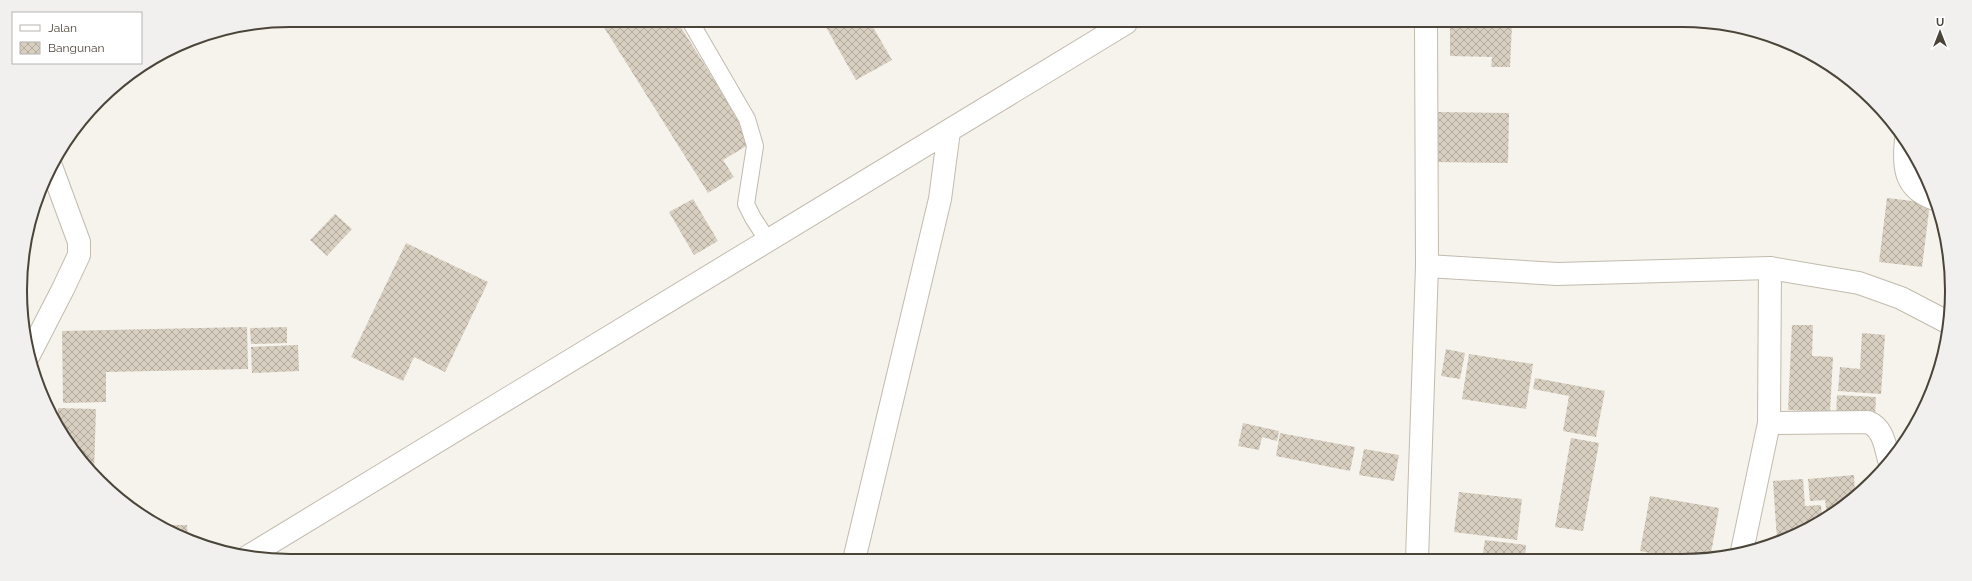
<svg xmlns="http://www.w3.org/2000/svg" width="1972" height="581" font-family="Raleway,sans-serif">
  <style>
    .building { fill: url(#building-cross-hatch) }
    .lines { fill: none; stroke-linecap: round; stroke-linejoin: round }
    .service-casing { stroke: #c2bbae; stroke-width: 18 }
    .minor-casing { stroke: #c2bbae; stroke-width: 24 }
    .tertiary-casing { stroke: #c2bbae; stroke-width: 24 }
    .service { stroke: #fff; stroke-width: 16 }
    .minor { stroke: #fff; stroke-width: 22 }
    .tertiary { stroke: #fff; stroke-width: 22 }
    .rim { fill: none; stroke: #4b4439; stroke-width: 2 }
  </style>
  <defs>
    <pattern id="building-cross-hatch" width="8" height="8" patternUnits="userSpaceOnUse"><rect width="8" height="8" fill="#d8cfc1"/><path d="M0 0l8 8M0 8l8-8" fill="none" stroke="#b1aa9e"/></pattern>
  </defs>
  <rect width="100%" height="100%" fill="#f6f3ec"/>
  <!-- building -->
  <g class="building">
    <polygon points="600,21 677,21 753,142 723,160 734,177 708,193"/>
    <polygon points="823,22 870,22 892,60 856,80"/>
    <polygon points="1450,24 1512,24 1510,67 1491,67 1492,57 1450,56"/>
    <polygon points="1437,112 1509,113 1508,163 1435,162"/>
    <polygon points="1887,198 1930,203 1922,267 1879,262"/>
    <polygon points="693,199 718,241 694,255 669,212"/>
    <polygon points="335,214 352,229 327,256 310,240"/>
    <polygon points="406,243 488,282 445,372 414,357 403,381 351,357"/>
    <polygon points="1792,325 1813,325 1812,356 1833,357 1830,412 1788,410"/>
    <polygon points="247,327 248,369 106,372 106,402 63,403 62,331"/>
    <polygon points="287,327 287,343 251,344 250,328"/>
    <polygon points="1862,333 1885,335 1881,394 1838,391 1840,367 1860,369"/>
    <polygon points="298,345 299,371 252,373 251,347"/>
    <polygon points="1446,349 1465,353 1460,379 1441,376"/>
    <polygon points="1469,354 1533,364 1526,409 1462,399"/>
    <polygon points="1535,378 1605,391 1596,437 1563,431 1569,396 1533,389"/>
    <polygon points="1837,395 1876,397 1875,418 1836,415"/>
    <polygon points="58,408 96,409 94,472 76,455 58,426"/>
    <polygon points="48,410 54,410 54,420"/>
    <polygon points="1243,423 1279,431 1277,441 1262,437 1259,450 1238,446"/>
    <polygon points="1280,433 1355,447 1350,471 1276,456"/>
    <polygon points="1571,438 1599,443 1583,531 1555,527"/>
    <polygon points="1364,449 1399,455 1394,481 1359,475"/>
    <polygon points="1854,475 1855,494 1827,515 1825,500 1810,501 1808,479"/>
    <polygon points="1803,479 1805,506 1821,505 1822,518 1801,533 1777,540 1773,481"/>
    <polygon points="1459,492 1522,499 1517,540 1454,532"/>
    <polygon points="1650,496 1719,508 1710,559 1681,559 1640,551"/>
    <polygon points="159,525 187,525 188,541 187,540"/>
    <polygon points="1485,540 1526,545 1525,559 1506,559 1506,557 1483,553"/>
  </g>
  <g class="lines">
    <!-- service casing -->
    <g class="service-casing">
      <polyline id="service" points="690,21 747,119 755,146 746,204 753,218 768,241"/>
    </g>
    <!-- minor casing -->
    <g class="minor-casing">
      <g id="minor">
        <path d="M1906,140c-3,28 -1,49 29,59"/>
        <polyline points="1427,266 1557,274 1770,268 1859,283 1901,298 1949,323"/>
        <polyline points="29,355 63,289 79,255 79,242 51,166"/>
        <path d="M1769,423l99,-1c15,6 17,23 21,38"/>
        <polyline points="1742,551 1769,423 1770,268"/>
        <polyline points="1417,559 1427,266 1426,24"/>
        <polyline points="854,560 940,199 949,131"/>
      </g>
    </g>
    <!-- tertiary casing -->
    <g class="tertiary-casing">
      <polyline id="tertiary" points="247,557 1126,23"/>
    </g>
    <!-- service -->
    <use href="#service" class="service"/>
    <!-- minor -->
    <use href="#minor" class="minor"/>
    <!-- tertiary -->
    <use href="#tertiary" class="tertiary"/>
  </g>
  <!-- crop -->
  <path d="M0 0H1972V581H0ZM290 27H1682A263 263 0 0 1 1945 290V291A263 263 0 0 1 1682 554H290A263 263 0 0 1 27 291V290A263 263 0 0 1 290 27Z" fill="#f1f0ef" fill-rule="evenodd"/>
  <path class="rim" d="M290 27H1682A263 263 0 0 1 1945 290V291A263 263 0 0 1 1682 554H290A263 263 0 0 1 27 291V290A263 263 0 0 1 290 27Z"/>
  <!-- legend -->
  <rect x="12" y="12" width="130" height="52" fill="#ffffff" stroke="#b7b4b0"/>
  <rect x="20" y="25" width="20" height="6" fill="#ffffff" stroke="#b7b4b0"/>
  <text x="48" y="32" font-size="12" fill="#4b4439">Jalan</text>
  <rect x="20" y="42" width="20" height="12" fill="url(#building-cross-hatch)" stroke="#b7b4b0"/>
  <text x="48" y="52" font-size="12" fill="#4b4439">Bangunan</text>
  <!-- north arrow -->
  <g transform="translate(1940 32)" stroke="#ffffff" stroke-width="3" paint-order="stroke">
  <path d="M0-3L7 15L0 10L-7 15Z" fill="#4b4439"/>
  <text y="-6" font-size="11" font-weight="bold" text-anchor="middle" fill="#4b4439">U</text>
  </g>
</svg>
